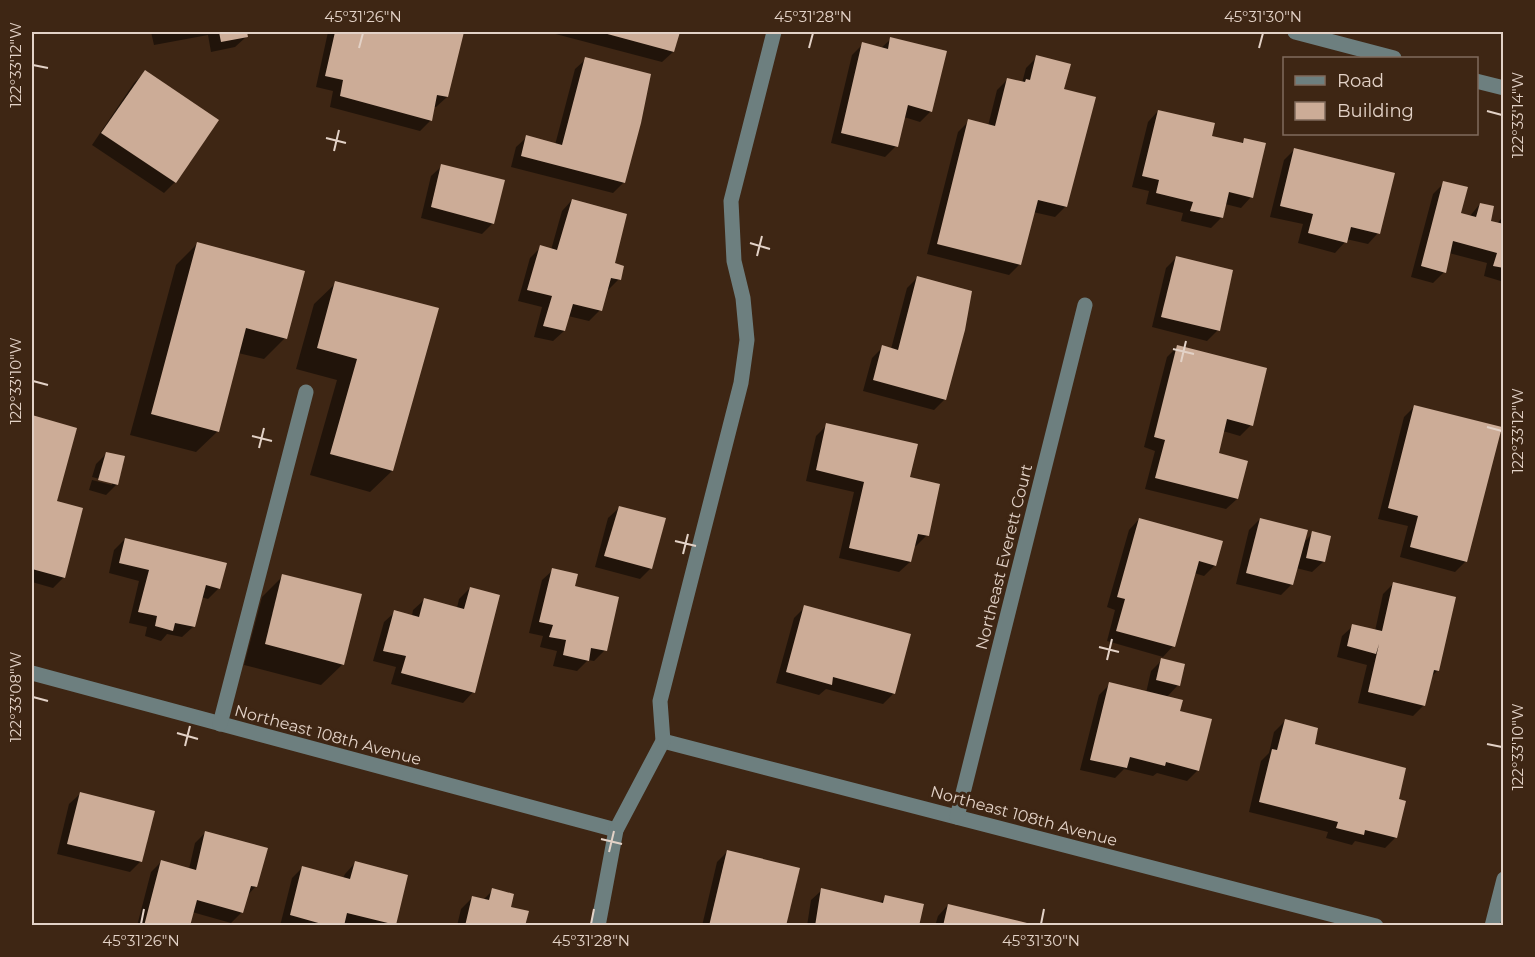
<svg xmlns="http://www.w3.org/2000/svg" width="1535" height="957" font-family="Montserrat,sans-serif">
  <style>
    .shadow { fill: #0007 }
    .building { fill: #ccac97 }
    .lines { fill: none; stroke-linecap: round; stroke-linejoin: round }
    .minor { stroke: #6d7f7f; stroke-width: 15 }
    .ticks { fill: none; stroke: #e3d2c7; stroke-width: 2 }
    .labels { text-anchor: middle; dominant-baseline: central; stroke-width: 6; stroke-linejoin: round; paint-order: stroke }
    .street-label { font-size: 16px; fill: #e3d2c7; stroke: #3e2614 }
    .neatline { fill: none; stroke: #e3d2c7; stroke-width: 2 }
    .ticks-label { font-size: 15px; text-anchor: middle; fill: #e3d2c7 }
  </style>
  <rect width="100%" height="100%" fill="#3e2614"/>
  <!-- shadow -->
  <g class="shadow">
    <polygon points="151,32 245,32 246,37 235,47 211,52 208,35 154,45"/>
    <polygon points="328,32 462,32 447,97 436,107 433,107 431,120 420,131 330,107 333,91 316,87"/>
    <polygon points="504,32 518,32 515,34"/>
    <polygon points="548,32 678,32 673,52 662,62"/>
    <polygon points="891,39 931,111 920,122 904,117 896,146 885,157 831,143 852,55 863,44 881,48"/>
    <polygon points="1037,57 1062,90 1066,206 1055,217 1033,212 1020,264 1009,275 927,254 958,132 969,121 988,126 997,90 1008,79 1022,83 1026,68"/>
    <polygon points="586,59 624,182 613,193 511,167 516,147 527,137 555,145 575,69"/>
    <polygon points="145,72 217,121 175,182 164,193 92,145 134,83"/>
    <polygon points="1158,111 1211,137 1240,144 1245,140 1251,197 1241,208 1225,204 1222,217 1211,228 1181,221 1183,213 1146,204 1149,191 1132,187 1148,122"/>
    <polygon points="1295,149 1378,233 1368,244 1346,239 1345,242 1335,253 1298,243 1303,224 1270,217 1284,160"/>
    <polygon points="442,166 493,223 482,234 421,218 431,176"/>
    <polygon points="1444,183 1459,214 1469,217 1480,204 1489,222 1497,224 1504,215 1504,282 1484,276 1487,263 1449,253 1444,272 1433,283 1411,277 1433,194"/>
    <polygon points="572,200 613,264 619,279 608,290 606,289 600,310 589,321 568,316 564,331 553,341 534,337 542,307 518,301 530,258 541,247 551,250 562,211"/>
    <polygon points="197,244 285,338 264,359 238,353 218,431 196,452 130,435 176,265"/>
    <polygon points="1176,258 1218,330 1207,341 1152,327 1166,268"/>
    <polygon points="918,277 945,399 934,410 863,391 872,358 883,347 891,349 907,288"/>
    <polygon points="336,283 392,471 370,492 310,475 337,380 296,369 314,304"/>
    <polygon points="1178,346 1251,425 1240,436 1223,431 1217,455 1237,499 1226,509 1145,489 1155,451 1144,447 1167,357"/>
    <polygon points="1415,406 1466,561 1455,572 1400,557 1408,526 1378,519 1404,417"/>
    <polygon points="32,417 75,429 55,502 64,577 53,588 32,582"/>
    <polygon points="827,425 908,478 927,535 916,546 914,545 910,562 899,572 839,558 854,492 806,481 816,436"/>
    <polygon points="107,453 117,484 106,495 89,490 92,480 112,485 112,482 92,477 96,464"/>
    <polygon points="619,508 651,568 640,579 595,567 608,518"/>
    <polygon points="1139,519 1215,565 1204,576 1194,573 1173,646 1163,657 1107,641 1115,610 1107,607 1129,530"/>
    <polygon points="1260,519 1303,543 1313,533 1323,562 1312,572 1296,568 1292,584 1281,595 1236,584 1249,530"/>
    <polygon points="125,539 219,588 208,599 201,597 193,627 182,637 167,634 161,641 145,636 147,627 129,623 139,581 109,573 114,550"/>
    <polygon points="553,570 573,587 605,650 594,661 588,660 577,671 553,666 557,651 540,647 543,636 529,633 542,580"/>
    <polygon points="283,576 343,664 321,685 244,665 262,597"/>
    <polygon points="1394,583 1438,670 1430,678 1424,705 1413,716 1358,703 1367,665 1337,657 1342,636 1353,626 1375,631 1383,594"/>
    <polygon points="470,588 473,692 463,703 391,684 396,667 373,661 384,622 395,612 412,616 413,610 424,600 457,608 459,599"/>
    <polygon points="805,607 894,693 883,704 826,689 819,695 776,683 794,618"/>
    <polygon points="1162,660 1178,685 1166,698 1198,770 1187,781 1157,773 1153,776 1124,769 1115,778 1080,770 1099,695 1110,684 1146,693 1151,671"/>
    <polygon points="1285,721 1313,745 1397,800 1395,838 1385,848 1355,841 1352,845 1326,838 1328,832 1249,812 1261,761 1269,753 1274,732"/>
    <polygon points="80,794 141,861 130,872 57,854 69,804"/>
    <polygon points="206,832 256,886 247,896 242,912 231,923 192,912 189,926 137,926 151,872 161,862 189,869 195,843"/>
    <polygon points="728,851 784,926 702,926 717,862"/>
    <polygon points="355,863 394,924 393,926 280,926 292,878 302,868 343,878 345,874"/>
    <polygon points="493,890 524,926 457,926 461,909 472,898 483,900"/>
    <polygon points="822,890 879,903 886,897 918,926 807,926 811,900"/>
    <polygon points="948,905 1024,926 935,926 938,916"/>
  </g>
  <!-- building -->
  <g class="building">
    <polygon points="219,32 247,32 248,37 221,42"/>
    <polygon points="335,32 464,32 448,97 437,95 432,121 340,96 343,80 325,76"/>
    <polygon points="600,32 680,32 674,52"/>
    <polygon points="890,37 947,51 932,112 908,105 898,147 841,133 862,42 888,49"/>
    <polygon points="1036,55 1071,64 1064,89 1096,97 1067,207 1038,200 1021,265 937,244 968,119 995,126 1007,78 1025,82 1026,79 1030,80"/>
    <polygon points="585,57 651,74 641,123 625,183 521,156 526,135 562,145"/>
    <polygon points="145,70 219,120 176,183 101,133"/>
    <polygon points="1158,110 1215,123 1212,136 1243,143 1244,138 1266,143 1253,198 1229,192 1223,218 1190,211 1193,202 1156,193 1159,180 1142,176"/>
    <polygon points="1294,148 1395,173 1380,234 1351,227 1347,243 1308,233 1313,214 1280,206"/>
    <polygon points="441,164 505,180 494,224 431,207"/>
    <polygon points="1443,181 1468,187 1461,213 1476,217 1480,203 1494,206 1491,221 1504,224 1504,268 1493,266 1497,253 1453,241 1446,273 1421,266"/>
    <polygon points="572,199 627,214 615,263 624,266 621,280 611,278 602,311 573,304 565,331 543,326 552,296 527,290 540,245 557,250"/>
    <polygon points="197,242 305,271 287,339 246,328 219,432 151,414"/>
    <polygon points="1176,256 1233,270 1220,331 1161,317"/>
    <polygon points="917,276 972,291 965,330 946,400 873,380 882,345 898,350"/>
    <polygon points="335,281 439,308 393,471 330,454 357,359 317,348"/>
    <polygon points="1177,345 1267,368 1253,426 1227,419 1219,453 1248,461 1238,499 1155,478 1165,440 1154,437"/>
    <polygon points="1414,405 1502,427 1467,562 1410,547 1418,516 1388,508"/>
    <polygon points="32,415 77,428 57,501 83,508 65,578 32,569"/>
    <polygon points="826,423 918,444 910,477 940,484 929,536 918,534 911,562 849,548 864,482 816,470"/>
    <polygon points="106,452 125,456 118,485 98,480"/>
    <polygon points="619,506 666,518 652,569 604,556"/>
    <polygon points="1139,518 1223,541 1216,566 1199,561 1175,647 1116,631 1125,599 1117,597"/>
    <polygon points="1260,518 1308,530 1293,585 1246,573"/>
    <polygon points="1312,531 1331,536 1325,562 1306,558"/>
    <polygon points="125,538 227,563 220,589 206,585 195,627 175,623 173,631 155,626 157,616 138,612 149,570 119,563"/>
    <polygon points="552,568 578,574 575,586 619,597 607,651 591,648 589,661 563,655 566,640 549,637 553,625 539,622"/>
    <polygon points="282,574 362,594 344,665 265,644"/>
    <polygon points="1393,582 1456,597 1439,671 1434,670 1425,706 1368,692 1379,644 1376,654 1347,646 1352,624 1382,631"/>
    <polygon points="470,587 500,595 475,693 401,673 406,656 383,651 394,610 419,617 424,598 464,609"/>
    <polygon points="804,605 911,634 895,694 833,677 832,685 786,672"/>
    <polygon points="1161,658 1185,664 1180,686 1156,680"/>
    <polygon points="1109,682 1183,700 1180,711 1212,719 1199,771 1166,762 1165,766 1130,757 1127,768 1090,760"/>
    <polygon points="1285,719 1318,728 1315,744 1406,768 1399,799 1406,801 1397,838 1365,830 1364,835 1336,828 1338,822 1259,802 1272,749 1277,750"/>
    <polygon points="80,792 155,811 142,862 67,844"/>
    <polygon points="205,831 268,848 257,887 251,886 243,913 197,900 190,926 144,926 161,860 196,870"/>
    <polygon points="727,850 800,868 786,926 709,926"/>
    <polygon points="355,861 408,875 396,925 347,913 344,926 329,926 290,915 302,866 350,879"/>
    <polygon points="492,888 514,894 511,907 529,911 525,926 465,926 472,896 489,900"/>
    <polygon points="821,888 883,903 885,895 924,904 919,926 815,926"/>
    <polygon points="948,904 1027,923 1026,926 943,926"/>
  </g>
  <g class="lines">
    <!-- minor -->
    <g class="minor">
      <polyline points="1295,32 1394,58"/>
      <polyline points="1476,81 1504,88"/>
      <polyline points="32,673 616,830"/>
      <polyline points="220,724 306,392"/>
      <polyline points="663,741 1376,926"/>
      <polyline points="957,817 1085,305"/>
      <polyline points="598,926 616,830 663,741 660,701 741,383 747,340 743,298 734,261 731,201 774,32"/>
      <polyline points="1492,926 1504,879"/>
    </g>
  </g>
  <!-- ticks -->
  <path class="ticks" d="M359,48l4,-15M809,48l4,-15M1259,48l4,-15M33,65l15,3M1487,111l15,4M326,138l20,5M334,151l5,-21M750,243l20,6M757,256l5,-20M1173,349l21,5M1181,362l5,-21M33,381l15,4M1487,427l15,4M252,436l20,5M259,448l5,-20M675,541l21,5M683,554l5,-20M1099,647l20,5M1107,660l5,-21M33,697l15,4M177,733l21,6M1487,744l15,3M185,746l5,-20M601,839l21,5M609,852l5,-21M141,924l3,-15M591,924l3,-15M1041,924l3,-15"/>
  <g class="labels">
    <!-- street labels -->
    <g class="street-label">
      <text transform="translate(1004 557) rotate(-76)">Northeast Everett Court</text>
      <text transform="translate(328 735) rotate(15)">Northeast 108th Avenue</text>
      <text transform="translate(1024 816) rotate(15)">Northeast 108th Avenue</text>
    </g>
  </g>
  <!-- border -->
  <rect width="1535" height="957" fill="none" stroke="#3e2614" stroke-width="66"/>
  <!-- legend -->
  <rect x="1283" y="57" width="195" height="78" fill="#3e2614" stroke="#806b5c" stroke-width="1.5"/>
  <rect x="1295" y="76" width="30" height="9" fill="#6d7f7f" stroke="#806b5c" stroke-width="1.5"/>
  <text x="1337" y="87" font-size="18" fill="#e3d2c7">Road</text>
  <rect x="1295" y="102" width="30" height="18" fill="#ccac97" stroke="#806b5c" stroke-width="1.5"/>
  <text x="1337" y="117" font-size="18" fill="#e3d2c7">Building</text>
  <rect x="33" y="33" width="1469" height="891" class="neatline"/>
  <g class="ticks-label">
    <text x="363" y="22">45°31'26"N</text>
    <text x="813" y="22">45°31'28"N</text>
    <text x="1263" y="22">45°31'30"N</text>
    <text transform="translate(16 65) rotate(-90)" y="5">122°33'12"W</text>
    <text transform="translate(1518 115) rotate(-90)" y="5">122°33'14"W</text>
    <text transform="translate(16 381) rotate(-90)" y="5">122°33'10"W</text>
    <text transform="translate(1518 431) rotate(-90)" y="5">122°33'12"W</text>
    <text transform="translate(16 697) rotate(-90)" y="5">122°33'08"W</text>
    <text transform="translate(1518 747) rotate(-90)" y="5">122°33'10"W</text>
    <text x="141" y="946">45°31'26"N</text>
    <text x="591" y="946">45°31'28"N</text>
    <text x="1041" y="946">45°31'30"N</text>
  </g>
</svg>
